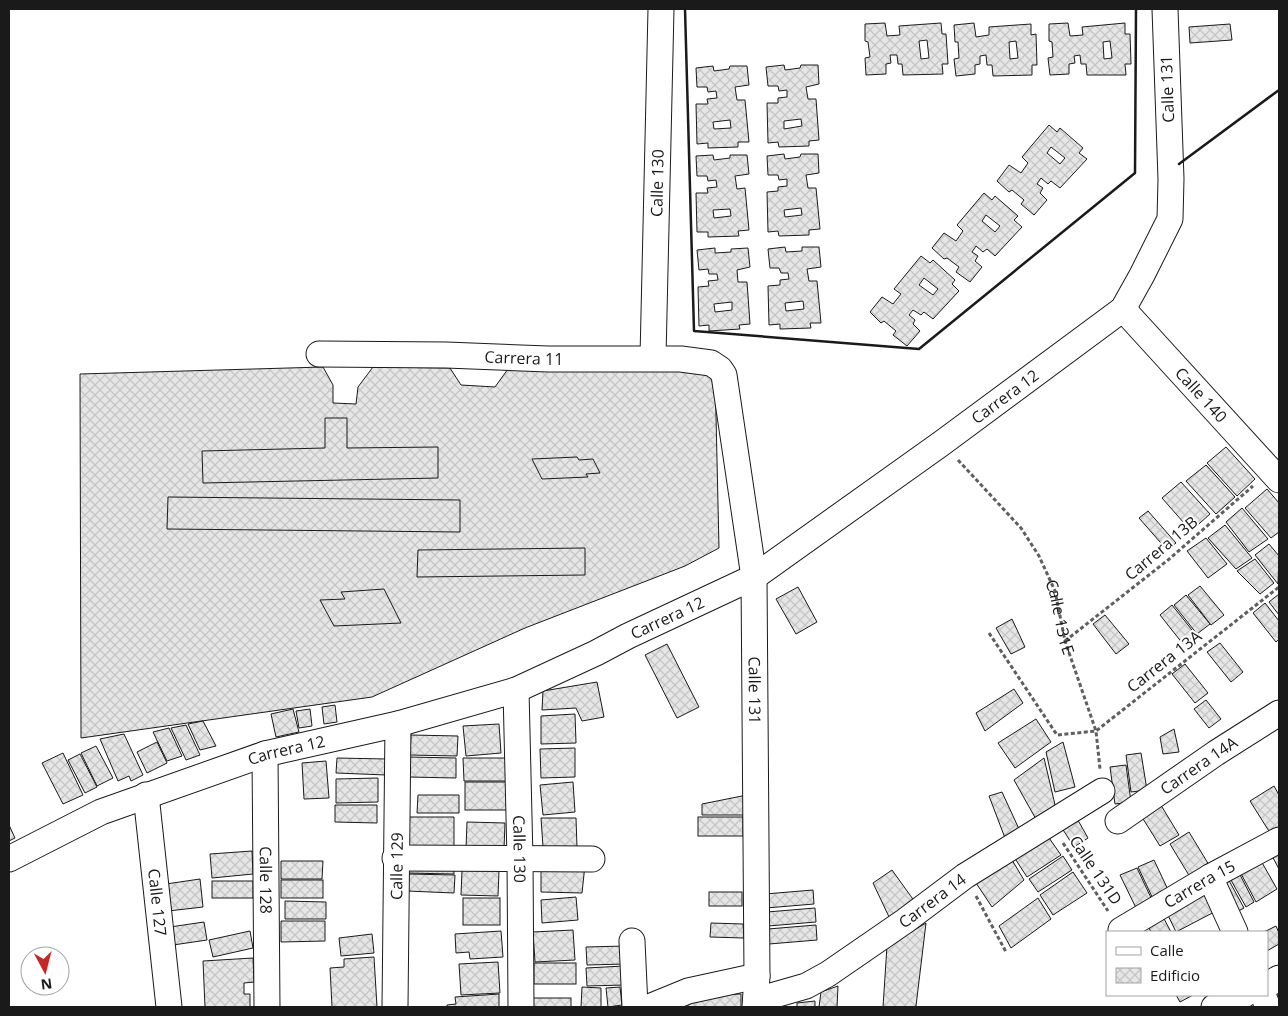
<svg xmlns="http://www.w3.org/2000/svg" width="1288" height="1016" font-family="'Open Sans',sans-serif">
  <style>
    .building { fill: url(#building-cross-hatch); stroke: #1a1a1a; fill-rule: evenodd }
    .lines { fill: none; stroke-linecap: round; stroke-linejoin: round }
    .minor-casing { stroke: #1a1a1a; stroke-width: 27 }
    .path { stroke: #5f5f5f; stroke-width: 3; stroke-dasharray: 4 2.5; stroke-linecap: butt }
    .minor { stroke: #fff; stroke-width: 25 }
    .wall { stroke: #1a1a1a; stroke-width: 2.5 }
    .labels { text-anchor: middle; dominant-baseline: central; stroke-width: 4; stroke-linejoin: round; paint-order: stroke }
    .street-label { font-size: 16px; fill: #1a1a1a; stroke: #fff }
  </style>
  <defs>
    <pattern id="building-cross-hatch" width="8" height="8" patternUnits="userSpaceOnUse" patternTransform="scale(1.25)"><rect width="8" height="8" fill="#e6e6e6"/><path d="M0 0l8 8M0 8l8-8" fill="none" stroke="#c5c5c5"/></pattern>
  </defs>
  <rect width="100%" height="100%" fill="#fff"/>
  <!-- building -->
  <g class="building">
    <path d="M885,23l2,13 13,-1 -1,-9 42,-3 1,11h4l2,30h-6l1,10 -40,1 -1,-11h-4l-1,-9h-7l1,8 -5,1v10l-20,1 -1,-17 5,-1 -2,-15 -3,-1v-17zM927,40l2,18 -8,1 -2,-18z"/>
    <path d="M974,23l2,14 13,-2v-8l42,-3v11l5,-1 1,31h-5v10l-39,1 -1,-11h-5l-1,-10 -6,1v8l-5,1v9l-19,2 -2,-17 5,-1 -1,-16h-3l-1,-17zM1016,41l2,17 -8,1 -1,-17z"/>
    <path d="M1068,23l2,13 13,-1 -1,-8 43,-4v11h5l1,30h-6l1,11h-39l-1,-11h-5l-1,-9 -6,1 1,7 -6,1v10l-19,1 -2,-17 5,-1 -1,-15 -3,-1v-17zM1110,41l2,17 -8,1 -1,-17z"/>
    <polygon points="1230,24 1232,40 1190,43 1189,27"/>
    <path d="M784,65l1,5 15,-2 1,-3h17l1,19 -13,3 2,12h8l3,41 -10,1v5l-30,1 -1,-5 -10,1 -1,-40h11v-5l9,-1v-7l-8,1 -1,-5h-10l-2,-19zM801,119l1,7 -18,3v-8z"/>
    <path d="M713,66l1,5 15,-2 1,-3h17l2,19 -14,2 2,13h8l4,42h-11v5l-30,1v-5l-11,1 -1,-40h12l-1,-5 10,-1 -1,-7 -8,1 -1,-5h-10l-1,-19zM730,120l1,8 -17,1 -1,-7z"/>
    <path d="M1049,125l8,7 3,-4 23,20 -4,5 8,6 -27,29 -9,-7 -3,3 -7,-6 -4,6 6,4 -3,5 7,7 -13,15 -13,-11 3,-4 -12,-10 -3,2 -12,-11 12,-16 12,8 7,-10 -6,-6zM1051,147l14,11 -5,6 -13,-11z"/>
    <path d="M784,154l1,5 15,-2 1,-3h17l1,19 -13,2 2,13h8l4,41 -11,1v5l-30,1 -1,-5 -10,1 -1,-40 11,-1v-4l9,-1v-7l-8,1 -1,-5h-10l-1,-19zM801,208l1,7 -17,2 -1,-7z"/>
    <path d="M713,155l1,5 16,-2v-3h17l2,19 -14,2 2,13 8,-1 4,42 -11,1 1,5 -31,1v-5h-11l-1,-39h12l-1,-5 10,-1 -1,-7 -8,1 -1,-5h-10l-1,-20zM730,209l1,7 -17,2 -1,-8z"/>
    <path d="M984,193l8,7 3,-4 23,20 -4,4 8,7 -27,29 -8,-7 -4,3 -7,-6 -4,6 6,4 -3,5 7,6 -12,15 -14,-10 3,-5 -12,-9 -3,1 -12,-11 12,-15 12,8 7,-10 -6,-6zM986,215l14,11 -5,6 -13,-11z"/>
    <path d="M785,247l1,5 16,-1v-4h17l2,20 -14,2 2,12h8l4,42h-11l1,5 -31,1v-5l-11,1 -1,-39 12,-1v-5l9,-1 -1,-6h-7l-2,-5h-9l-2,-19zM803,301l1,8 -18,2 -1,-8z"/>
    <path d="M715,248v5l16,-1v-3l17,-1 2,19 -13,3 1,12h9l3,42 -11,1 1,4 -31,2v-6l-10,1 -1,-39 11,-1 -1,-5 10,-1 -1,-6h-8l-1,-5 -9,1 -2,-20zM732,302v8l-17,2 -1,-8z"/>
    <path d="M921,256l9,7 3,-3 22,20 -3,4 7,7 -26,28 -9,-7 -3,3 -8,-5 -4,5 6,5 -2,4 7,7 -13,15 -14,-11 3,-4 -12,-10 -3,2 -11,-11 12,-15 11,7 8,-10 -7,-5zM924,278l14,11 -5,6 -14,-10z"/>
    <polygon points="323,367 333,385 333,403 356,404 358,387 373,367 450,368 461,385 495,387 508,369 715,371 719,548 685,566 525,628 372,697 81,738 80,374"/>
    <polygon points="325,418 347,418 347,448 438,447 438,478 203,483 202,451 325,448"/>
    <polygon points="1226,447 1255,479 1237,496 1207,463"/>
    <polygon points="577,457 579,460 593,459 600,473 586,474 588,477 542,479 532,459"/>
    <polygon points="1206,465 1235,497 1216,514 1186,481"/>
    <polygon points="1181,482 1210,514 1191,531 1162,498"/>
    <polygon points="1267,489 1279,503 1279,532 1271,538 1245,508"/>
    <polygon points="168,497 460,500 460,532 167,529"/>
    <polygon points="1242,508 1268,539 1249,552 1226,522"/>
    <polygon points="1148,511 1176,543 1167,550 1139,518"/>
    <polygon points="1225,525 1252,558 1236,569 1208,538"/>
    <polygon points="1206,538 1227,564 1208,578 1187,551"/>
    <polygon points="1269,544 1279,556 1278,584 1255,555"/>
    <polygon points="585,548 585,575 417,577 418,550"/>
    <polygon points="1255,559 1274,583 1260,594 1237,571"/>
    <polygon points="1200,586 1224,615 1211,625 1188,595"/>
    <polygon points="798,587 817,622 796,634 776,599"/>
    <polygon points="384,589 401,623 334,626 320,600 345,599 341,592"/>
    <polygon points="1279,594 1279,615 1269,602"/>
    <polygon points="1186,595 1210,624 1197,634 1174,605"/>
    <polygon points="1265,603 1279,621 1279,639 1276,642 1253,613"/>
    <polygon points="1172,605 1196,635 1183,644 1160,615"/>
    <polygon points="1105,615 1129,644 1116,654 1093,624"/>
    <polygon points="1012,619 1025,647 1011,654 996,628"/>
    <polygon points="1220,643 1243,672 1231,682 1207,652"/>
    <polygon points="667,644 699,707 677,718 645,655"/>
    <polygon points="1185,664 1208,693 1195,703 1172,674"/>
    <polygon points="597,682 604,717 582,721 576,708 542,710 543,691"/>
    <polygon points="1014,689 1023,703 985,731 976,713"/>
    <polygon points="1206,700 1221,719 1209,728 1194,709"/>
    <polygon points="335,705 337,722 324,724 322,707"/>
    <polygon points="293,709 299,732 276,737 271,714"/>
    <polygon points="310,709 312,726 299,728 296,711"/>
    <polygon points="575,714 576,743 541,744 541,716"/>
    <polygon points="1036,719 1051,742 1015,768 998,743"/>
    <polygon points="203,721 216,746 200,750 188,724"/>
    <polygon points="499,724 501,753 466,756 463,726"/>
    <polygon points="186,725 200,755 186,760 171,728"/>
    <polygon points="169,728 182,756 167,761 153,732"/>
    <polygon points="1174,729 1179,752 1163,754 1160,737"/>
    <polygon points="124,734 143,775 131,781 129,776 118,781 100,739"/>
    <polygon points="411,735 458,736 457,756 410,755"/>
    <polygon points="157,742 167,763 147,773 137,752"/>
    <polygon points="1063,742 1075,787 1055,792 1046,752"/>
    <polygon points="96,746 113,778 97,786 81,753"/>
    <polygon points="575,748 575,777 541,778 540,749"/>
    <polygon points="63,753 83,795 63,804 42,763"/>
    <polygon points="1141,753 1147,790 1131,792 1126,755"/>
    <polygon points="80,754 97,787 85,793 68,760"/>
    <polygon points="409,757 456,758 456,778 409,777"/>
    <polygon points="337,758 387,759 386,775 336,773"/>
    <polygon points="463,758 506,758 507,781 464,781"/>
    <polygon points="1044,758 1056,809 1037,821 1014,780"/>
    <polygon points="326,761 329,798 304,799 302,763"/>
    <polygon points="1126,765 1131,802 1115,804 1110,767"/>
    <polygon points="378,778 378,802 336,803 336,779"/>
    <rect x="465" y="782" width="42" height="28"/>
    <polygon points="573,782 575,812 543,815 540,785"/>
    <polygon points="1274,786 1279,795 1279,832 1272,836 1250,801"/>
    <polygon points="1002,792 1019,829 1005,838 989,796"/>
    <polygon points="418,795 459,795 459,813 417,813"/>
    <polygon points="747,795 747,815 702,815 702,804"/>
    <polygon points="1159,802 1179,835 1160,846 1140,814"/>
    <polygon points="335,805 377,805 377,823 335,822"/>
    <polygon points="1075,815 1088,838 1074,847 1060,825"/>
    <polygon points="407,817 454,817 454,846 406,846"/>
    <rect x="698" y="817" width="45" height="19"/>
    <polygon points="541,818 576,818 577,847 543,847"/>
    <polygon points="467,822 505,823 504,849 466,848"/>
    <polygon points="9,825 15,838 9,841"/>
    <polygon points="1189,832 1209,865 1190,877 1170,844"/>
    <polygon points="1047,835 1061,855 1027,877 1014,857"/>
    <polygon points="1279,849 1279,869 1271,854"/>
    <polygon points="252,851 253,874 212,878 210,854"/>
    <polygon points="1063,856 1072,870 1038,892 1029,879"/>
    <polygon points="1260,859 1277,889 1256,902 1238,868"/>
    <polygon points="1012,860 1024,880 992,907 976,883"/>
    <polygon points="1154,860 1170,894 1154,901 1138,867"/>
    <polygon points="281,861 323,861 322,879 281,879"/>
    <polygon points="406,863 454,864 454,874 406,873"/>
    <polygon points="541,864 585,865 582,893 541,892"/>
    <polygon points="1137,868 1153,902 1137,910 1120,875"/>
    <polygon points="1237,869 1254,902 1246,907 1227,873"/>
    <polygon points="462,870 499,871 498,896 461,895"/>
    <polygon points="892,870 915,902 890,919 873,883"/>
    <polygon points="1073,872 1087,893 1053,915 1040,895"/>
    <polygon points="407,874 455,875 454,893 407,891"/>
    <polygon points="1226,875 1244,908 1235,913 1217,879"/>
    <polygon points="200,879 203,907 168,911 166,884"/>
    <rect x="281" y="880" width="42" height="18"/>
    <rect x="212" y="881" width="41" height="17"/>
    <polygon points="813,890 814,904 766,908 765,894"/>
    <polygon points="1208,891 1220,909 1176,932 1166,911"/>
    <rect x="709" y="892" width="33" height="14"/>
    <polygon points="576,897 578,920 542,923 541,900"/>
    <rect x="463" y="898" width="37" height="27"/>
    <polygon points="1038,898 1051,919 1011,948 999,926"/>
    <polygon points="285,901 326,902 326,919 285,919"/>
    <polygon points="815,908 816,922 768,926 767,912"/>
    <polygon points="1161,913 1171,932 1151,932 1145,920"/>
    <polygon points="281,921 325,921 325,941 281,942"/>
    <polygon points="204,922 207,940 173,945 170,927"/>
    <polygon points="711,923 743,924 744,938 710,937"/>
    <polygon points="926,923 916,1006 914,1007 883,1007 887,946"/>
    <polygon points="816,925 817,940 769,944 768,929"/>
    <polygon points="1276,926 1279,933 1279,944 1267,951 1267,932 1264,932"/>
    <polygon points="573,930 575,960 535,962 533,932"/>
    <polygon points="250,931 253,948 213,957 209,940"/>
    <polygon points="501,931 503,957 470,959 469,952 456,953 455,934"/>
    <polygon points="372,934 374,953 341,956 339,938"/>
    <polygon points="625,946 625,964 587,965 586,947"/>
    <polygon points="374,957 377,1007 332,1007 330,968 344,967 344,959"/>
    <polygon points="253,958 254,982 244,983 244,994 250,994 250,1007 205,1007 203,961"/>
    <polygon points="498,962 500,993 461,995 459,964"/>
    <rect x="534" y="963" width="42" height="21"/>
    <polygon points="624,966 624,985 587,986 586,968"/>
    <polygon points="838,986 837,1007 819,1007 821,992"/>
    <polygon points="582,987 601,988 601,1007 581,1007"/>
    <polygon points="620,987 622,1005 608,1007 606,988"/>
    <polygon points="499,994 499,1007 447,1007 447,1005 456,1004 455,997"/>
    <polygon points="741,994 741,1007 688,1007 688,1001 706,995"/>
    <polygon points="1176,995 1193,995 1180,1002"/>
    <rect x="530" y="998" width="41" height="9"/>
    <polygon points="815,1001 815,1007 797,1007 797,1003"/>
  </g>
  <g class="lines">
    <!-- minor casing -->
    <g class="minor-casing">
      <g id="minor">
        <path id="s2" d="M1123,309l156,171"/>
        <path id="s3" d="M319,354l127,1 102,4h133l30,4 9,6 4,6 30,202 3,399 -2,31"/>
        <path id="s4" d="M653,357l8,-348"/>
        <path id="s5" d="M516,690l4,169 1,148"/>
        <path id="s6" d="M265,754l2,253"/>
        <path id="s7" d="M146,795l23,212"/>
        <path id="s8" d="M1118,821l98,-68 63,-40"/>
        <polyline points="395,858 592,859"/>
        <path id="s9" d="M9,859l92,-47 164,-58 133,-30 118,-34 80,-37 32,-17 126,-59 188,-134 181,-134 19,-34 28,-56 1,-40 -6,-170"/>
        <polyline points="1210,877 1235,932"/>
        <path id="s10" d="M1121,930l89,-53 69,-37"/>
        <polyline points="632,941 635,1007"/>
        <polyline points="1267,985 1279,978"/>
        <polyline points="1263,995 1268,1007"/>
        <path id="s11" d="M756,998l15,-2 35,-10 22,-12 77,-53 60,-45 137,-85"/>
        <path id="s12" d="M395,1007l3,-283"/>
        <polyline points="649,1007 688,991 757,976"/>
        <polyline points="1214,1007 1244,995"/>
      </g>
    </g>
    <!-- path -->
    <g class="path">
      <path id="s1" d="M958,460l63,68 18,28 16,35 10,50 31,90 4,38"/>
      <polyline points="989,633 1057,735 1096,731 1279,587"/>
      <polyline points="1065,641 1168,560 1253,486"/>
      <polyline points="1063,843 1108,911"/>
      <polyline points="976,896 1006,952"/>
    </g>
    <!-- minor -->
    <use href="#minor" class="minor"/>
    <!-- wall -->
    <g class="wall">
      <polyline points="685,9 694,331 919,349 1135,173 1136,9"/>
      <polyline points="1179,164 1279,90"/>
    </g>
  </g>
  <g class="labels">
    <!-- street labels -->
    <g class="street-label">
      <text transform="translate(1167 89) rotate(-92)">Calle 131</text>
      <text stroke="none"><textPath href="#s4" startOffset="174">Calle 130</textPath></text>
      <text stroke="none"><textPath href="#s3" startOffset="205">Carrera 11</textPath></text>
      <text stroke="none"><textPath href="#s2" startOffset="116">Calle 140</textPath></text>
      <text stroke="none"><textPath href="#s9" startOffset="1109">Carrera 12</textPath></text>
      <text transform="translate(1161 548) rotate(-40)">Carrera 13B</text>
      <text stroke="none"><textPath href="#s9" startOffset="704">Carrera 12</textPath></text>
      <text stroke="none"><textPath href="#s1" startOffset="191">Calle 131E</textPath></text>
      <text transform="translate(1164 661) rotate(-38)">Carrera 13A</text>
      <text stroke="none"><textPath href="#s3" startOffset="728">Calle 131</textPath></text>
      <text stroke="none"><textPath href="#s9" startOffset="299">Carrera 12</textPath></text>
      <text stroke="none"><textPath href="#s8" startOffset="98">Carrera 14A</textPath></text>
      <text stroke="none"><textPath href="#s5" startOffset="159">Calle 130</textPath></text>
      <text stroke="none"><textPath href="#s12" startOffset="141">Calle 129</textPath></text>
      <text transform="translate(1096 870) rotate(56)">Calle 131D</text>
      <text stroke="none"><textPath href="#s6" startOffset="126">Calle 128</textPath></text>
      <text stroke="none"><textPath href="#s10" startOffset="91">Carrera 15</textPath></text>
      <text stroke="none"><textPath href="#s7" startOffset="108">Calle 127</textPath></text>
      <text stroke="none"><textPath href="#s11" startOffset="204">Carrera 14</textPath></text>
    </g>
  </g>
  <!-- border -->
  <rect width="1288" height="1016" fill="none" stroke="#1a1a1a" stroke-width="20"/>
  <!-- legend -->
  <rect x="1106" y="931" width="162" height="65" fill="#ffffff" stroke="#a3a3a3"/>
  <rect x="1116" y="947" width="25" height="8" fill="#ffffff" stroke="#a3a3a3"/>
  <text x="1150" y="956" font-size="15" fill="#1a1a1a">Calle</text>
  <rect x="1116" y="968" width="25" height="15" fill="url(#building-cross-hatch)" stroke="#a3a3a3"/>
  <text x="1150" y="981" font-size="15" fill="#1a1a1a">Edificio</text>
  <!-- north arrow -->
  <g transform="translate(45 971) rotate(173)"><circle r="24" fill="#ffffff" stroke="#a3a3a3"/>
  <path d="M0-4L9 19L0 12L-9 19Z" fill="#c62828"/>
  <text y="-8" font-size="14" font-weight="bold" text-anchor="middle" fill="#1a1a1a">N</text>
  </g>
</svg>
